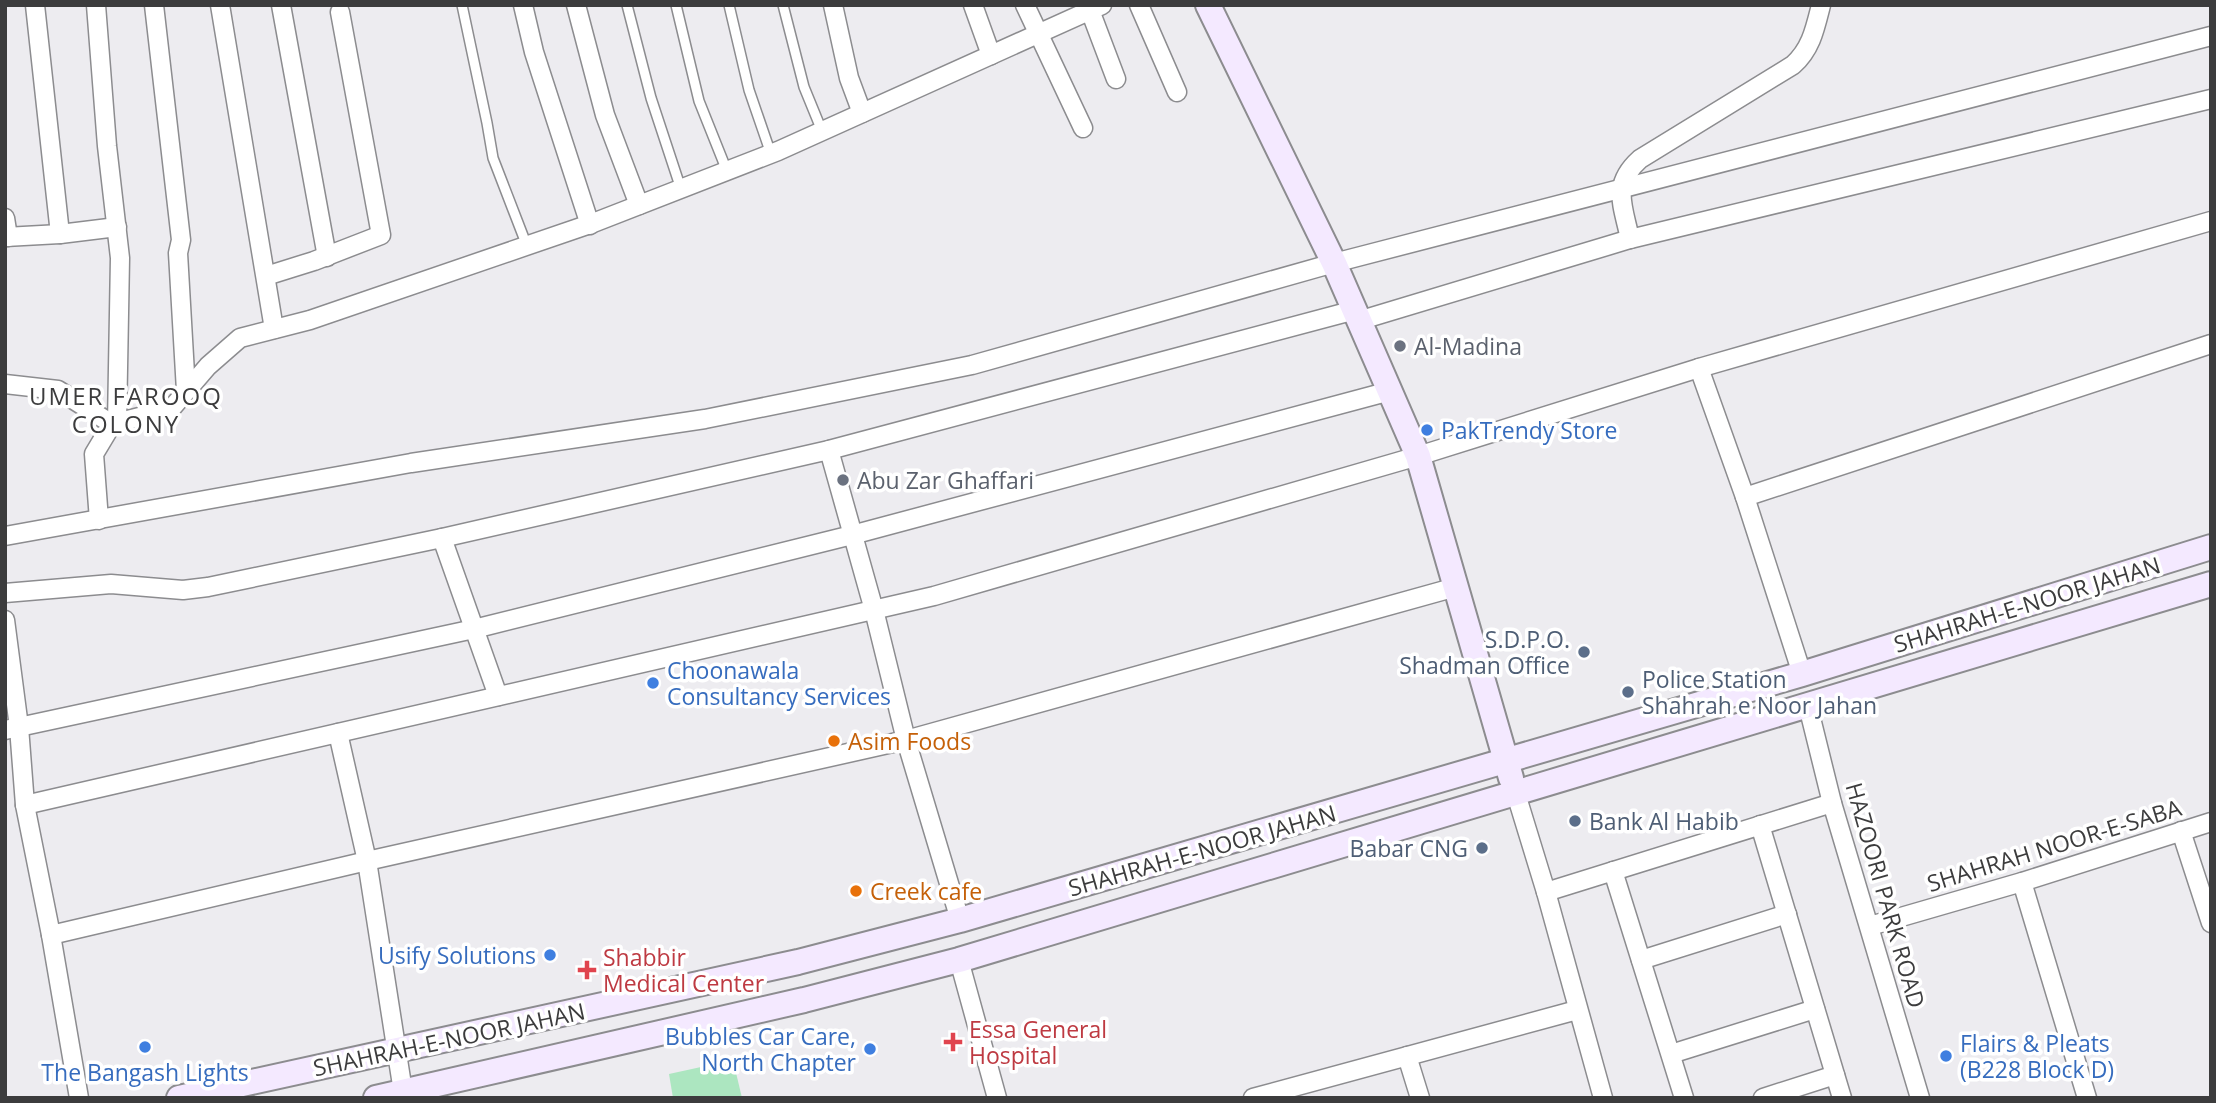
<svg xmlns="http://www.w3.org/2000/svg" width="2216" height="1103" font-family="'Open Sans',sans-serif">
  <style>
    .green { fill: #ace6c0 }
    .lines { fill: none; stroke-linecap: round; stroke-linejoin: round }
    .service-casing { stroke: #8c8c8f; stroke-width: 12 }
    .minor-casing { stroke: #8c8c8f; stroke-width: 21 }
    .secondary-casing { stroke: #8c8c8f; stroke-width: 28 }
    .service { stroke: #fff; stroke-width: 9 }
    .minor { stroke: #fff; stroke-width: 18 }
    .secondary { stroke: #f4e9ff; stroke-width: 24 }
    .worship-dot { fill: #6b7280; stroke: #fff; stroke-width: 2.5 }
    .shop-dot { fill: #3f7fe0; stroke: #fff; stroke-width: 2.5 }
    .service-dot { fill: #5c6f8a; stroke: #fff; stroke-width: 2.5 }
    .food-dot { fill: #e8710a; stroke: #fff; stroke-width: 2.5 }
    .health-dot { fill: #e0444e; stroke: #fff; stroke-width: 2.5 }
    .labels { text-anchor: middle; dominant-baseline: central; stroke-width: 7; stroke-linejoin: round; paint-order: stroke }
    .worship-label { font-size: 23px; fill: #5b616d; stroke: #fff; text-anchor: start }
    .shop-label { font-size: 23px; fill: #366cbe; stroke: #fff; text-anchor: start }
    .street-label { font-size: 23px; fill: #3c3c3d; stroke: #fff }
    .service-label { font-size: 23px; fill: #4e5e75; stroke: #fff; text-anchor: end }
    .food-label { font-size: 23px; fill: #c56008; stroke: #fff; text-anchor: start }
    .health-label { font-size: 23px; fill: #be3a42; stroke: #fff; text-anchor: start }
    .neighbourhood-label { font-size: 24px; letter-spacing: 2px; fill: #3c3c3d; stroke: #fff }
  </style>
  <rect width="100%" height="100%" fill="#edecf0"/>
  <!-- green -->
  <polygon class="green" points="733,1060 742,1098 673,1098 669,1074"/>
  <g class="lines">
    <!-- service casing -->
    <g class="service-casing">
      <g id="service">
        <polyline points="462,5 487,123 493,158 527,246"/>
        <polyline points="627,5 651,98 681,189"/>
        <polyline points="676,5 699,101 727,171"/>
        <polyline points="729,5 749,90 771,154"/>
        <polyline points="783,5 804,87 822,131"/>
      </g>
    </g>
    <!-- minor casing -->
    <g class="minor-casing">
      <g id="minor">
        <polyline points="35,5 60,234"/>
        <polyline points="96,5 107,146 120,258 117,423"/>
        <polyline points="154,5 181,240 178,253 186,391"/>
        <polyline points="220,5 274,329"/>
        <polyline points="281,5 327,257"/>
        <polyline points="523,5 534,52 590,225"/>
        <polyline points="576,5 605,115 639,205"/>
        <polyline points="833,5 849,78 862,113"/>
        <polyline points="973,5 991,55"/>
        <polyline points="1025,5 1083,128"/>
        <polyline points="1088,5 1116,79"/>
        <polyline points="1139,5 1177,92"/>
        <polyline points="5,218 8,237"/>
        <polyline points="5,237 60,234 117,227"/>
        <path d="M1630,239c-7,-34 -19,-54 10,-80l153,-94c18,-16 22,-36 28,-60"/>
        <polyline points="266,276 314,261 381,235 340,12"/>
        <polyline points="1358,321 1630,239 2211,99"/>
        <polyline points="1699,368 1745,497 1802,674"/>
        <polyline points="5,384 58,390 112,424"/>
        <polyline points="829,450 874,610 906,740 960,920"/>
        <polyline points="1745,497 2211,344"/>
        <polyline points="99,520 94,454 112,424 171,409 208,366 240,338 310,320 593,223 778,151 1102,5"/>
        <polyline points="5,536 411,463 705,419 972,365 1334,263 2211,36"/>
        <polyline points="442,538 498,696"/>
        <polyline points="5,593 111,584 183,590 208,587 442,538 829,450 1355,310"/>
        <polyline points="5,620 19,727 25,805 51,935 79,1098"/>
        <polyline points="1808,706 1832,803 1920,1098"/>
        <polyline points="5,730 474,629 852,535 1390,391"/>
        <polyline points="338,733 367,861 404,1098"/>
        <polyline points="1516,794 1546,892 1603,1098"/>
        <polyline points="25,805 934,596 1418,456 1699,368 2211,221"/>
        <polyline points="1760,825 1842,1098"/>
        <polyline points="2181,831 2211,923"/>
        <polyline points="1613,871 1684,1098"/>
        <polyline points="2022,882 2087,1098"/>
        <polyline points="1546,892 1832,803"/>
        <polyline points="1870,926 2022,882 2211,822"/>
        <polyline points="51,935 367,861 906,740 1456,587"/>
        <polyline points="959,960 997,1098"/>
        <polyline points="1641,960 1787,914"/>
        <polyline points="1671,1054 1815,1009"/>
        <polyline points="1407,1056 1420,1098"/>
        <polyline points="1253,1098 1577,1010"/>
        <polyline points="1763,1098 1835,1075"/>
      </g>
    </g>
    <!-- secondary casing -->
    <g class="secondary-casing">
      <g id="secondary">
        <polyline points="1208,5 1334,263 1418,456 1511,778"/>
        <polyline points="179,1098 798,962 960,920 1802,674 2211,547"/>
        <polyline points="376,1098 804,1000 959,960 2211,584"/>
      </g>
    </g>
    <!-- service -->
    <use href="#service" class="service"/>
    <!-- minor -->
    <use href="#minor" class="minor"/>
    <!-- secondary -->
    <use href="#secondary" class="secondary"/>
  </g>
  <!-- markers -->
  <g class="worship-dot">
    <circle cx="1400" cy="346" r="7"/>
    <circle cx="843" cy="480" r="7"/>
  </g>
  <g class="shop-dot">
    <circle cx="1427" cy="430" r="7"/>
    <circle cx="653" cy="683" r="7"/>
    <circle cx="550" cy="955" r="7"/>
    <circle cx="145" cy="1047" r="7"/>
    <circle cx="870" cy="1049" r="7"/>
    <circle cx="1946" cy="1056" r="7"/>
  </g>
  <g class="service-dot">
    <circle cx="1584" cy="652" r="7"/>
    <circle cx="1628" cy="692" r="7"/>
    <circle cx="1575" cy="821" r="7"/>
    <circle cx="1482" cy="848" r="7"/>
  </g>
  <g class="food-dot">
    <circle cx="834" cy="741" r="7"/>
    <circle cx="856" cy="891" r="7"/>
  </g>
  <g class="health-dot">
    <path d="M583.5 959.5h7v7h7v7h-7v7h-7v-7h-7v-7h7z"/>
    <path d="M949.5 1031.5h7v7h7v7h-7v7h-7v-7h-7v-7h7z"/>
  </g>
  <g class="labels">
    <!-- worship labels -->
    <g class="worship-label">
      <text x="1414" y="346">Al-Madina</text>
      <text x="857" y="480">Abu Zar Ghaffari</text>
    </g>
    <!-- shop labels -->
    <g class="shop-label">
      <text x="1441" y="430">PakTrendy Store</text>
      <text x="667" y="670">Choonawala<tspan x="667" dy="26">Consultancy Services</tspan></text>
      <text x="536" y="955" text-anchor="end">Usify Solutions</text>
      <text x="856" y="1036" text-anchor="end">Bubbles Car Care,<tspan x="856" dy="26">North Chapter</tspan></text>
      <text x="1960" y="1043">Flairs &amp; Pleats<tspan x="1960" dy="26">(B228 Block D)</tspan></text>
      <text x="145" y="1072" text-anchor="middle">The Bangash Lights</text>
    </g>
    <!-- street labels -->
    <g class="street-label">
      <text transform="translate(2027 604) rotate(-17)">SHAHRAH-E-NOOR JAHAN</text>
      <text transform="translate(2054 845) rotate(-17)">SHAHRAH NOOR-E-SABA</text>
      <text transform="translate(1202 850) rotate(-16)">SHAHRAH-E-NOOR JAHAN</text>
      <text transform="translate(1886 895) rotate(74)">HAZOORI PARK ROAD</text>
      <text transform="translate(449 1039) rotate(-12)">SHAHRAH-E-NOOR JAHAN</text>
    </g>
    <!-- service labels -->
    <g class="service-label">
      <text x="1570" y="639">S.D.P.O.<tspan x="1570" dy="26">Shadman Office</tspan></text>
      <text x="1642" y="679" text-anchor="start">Police Station<tspan x="1642" dy="26">Shahrah e Noor Jahan</tspan></text>
      <text x="1589" y="821" text-anchor="start">Bank Al Habib</text>
      <text x="1468" y="848">Babar CNG</text>
    </g>
    <!-- food labels -->
    <g class="food-label">
      <text x="848" y="741">Asim Foods</text>
      <text x="870" y="891">Creek cafe</text>
    </g>
    <!-- health labels -->
    <g class="health-label">
      <text x="603" y="957">Shabbir<tspan x="603" dy="26">Medical Center</tspan></text>
      <text x="969" y="1029">Essa General<tspan x="969" dy="26">Hospital</tspan></text>
    </g>
    <!-- neighbourhood labels -->
    <g class="neighbourhood-label">
      <text x="126" y="395">UMER FAROOQ<tspan x="126" dy="28">COLONY</tspan></text>
    </g>
  </g>
  <!-- border -->
  <rect width="2216" height="1103" fill="none" stroke="#3c3c3d" stroke-width="14"/>
</svg>
